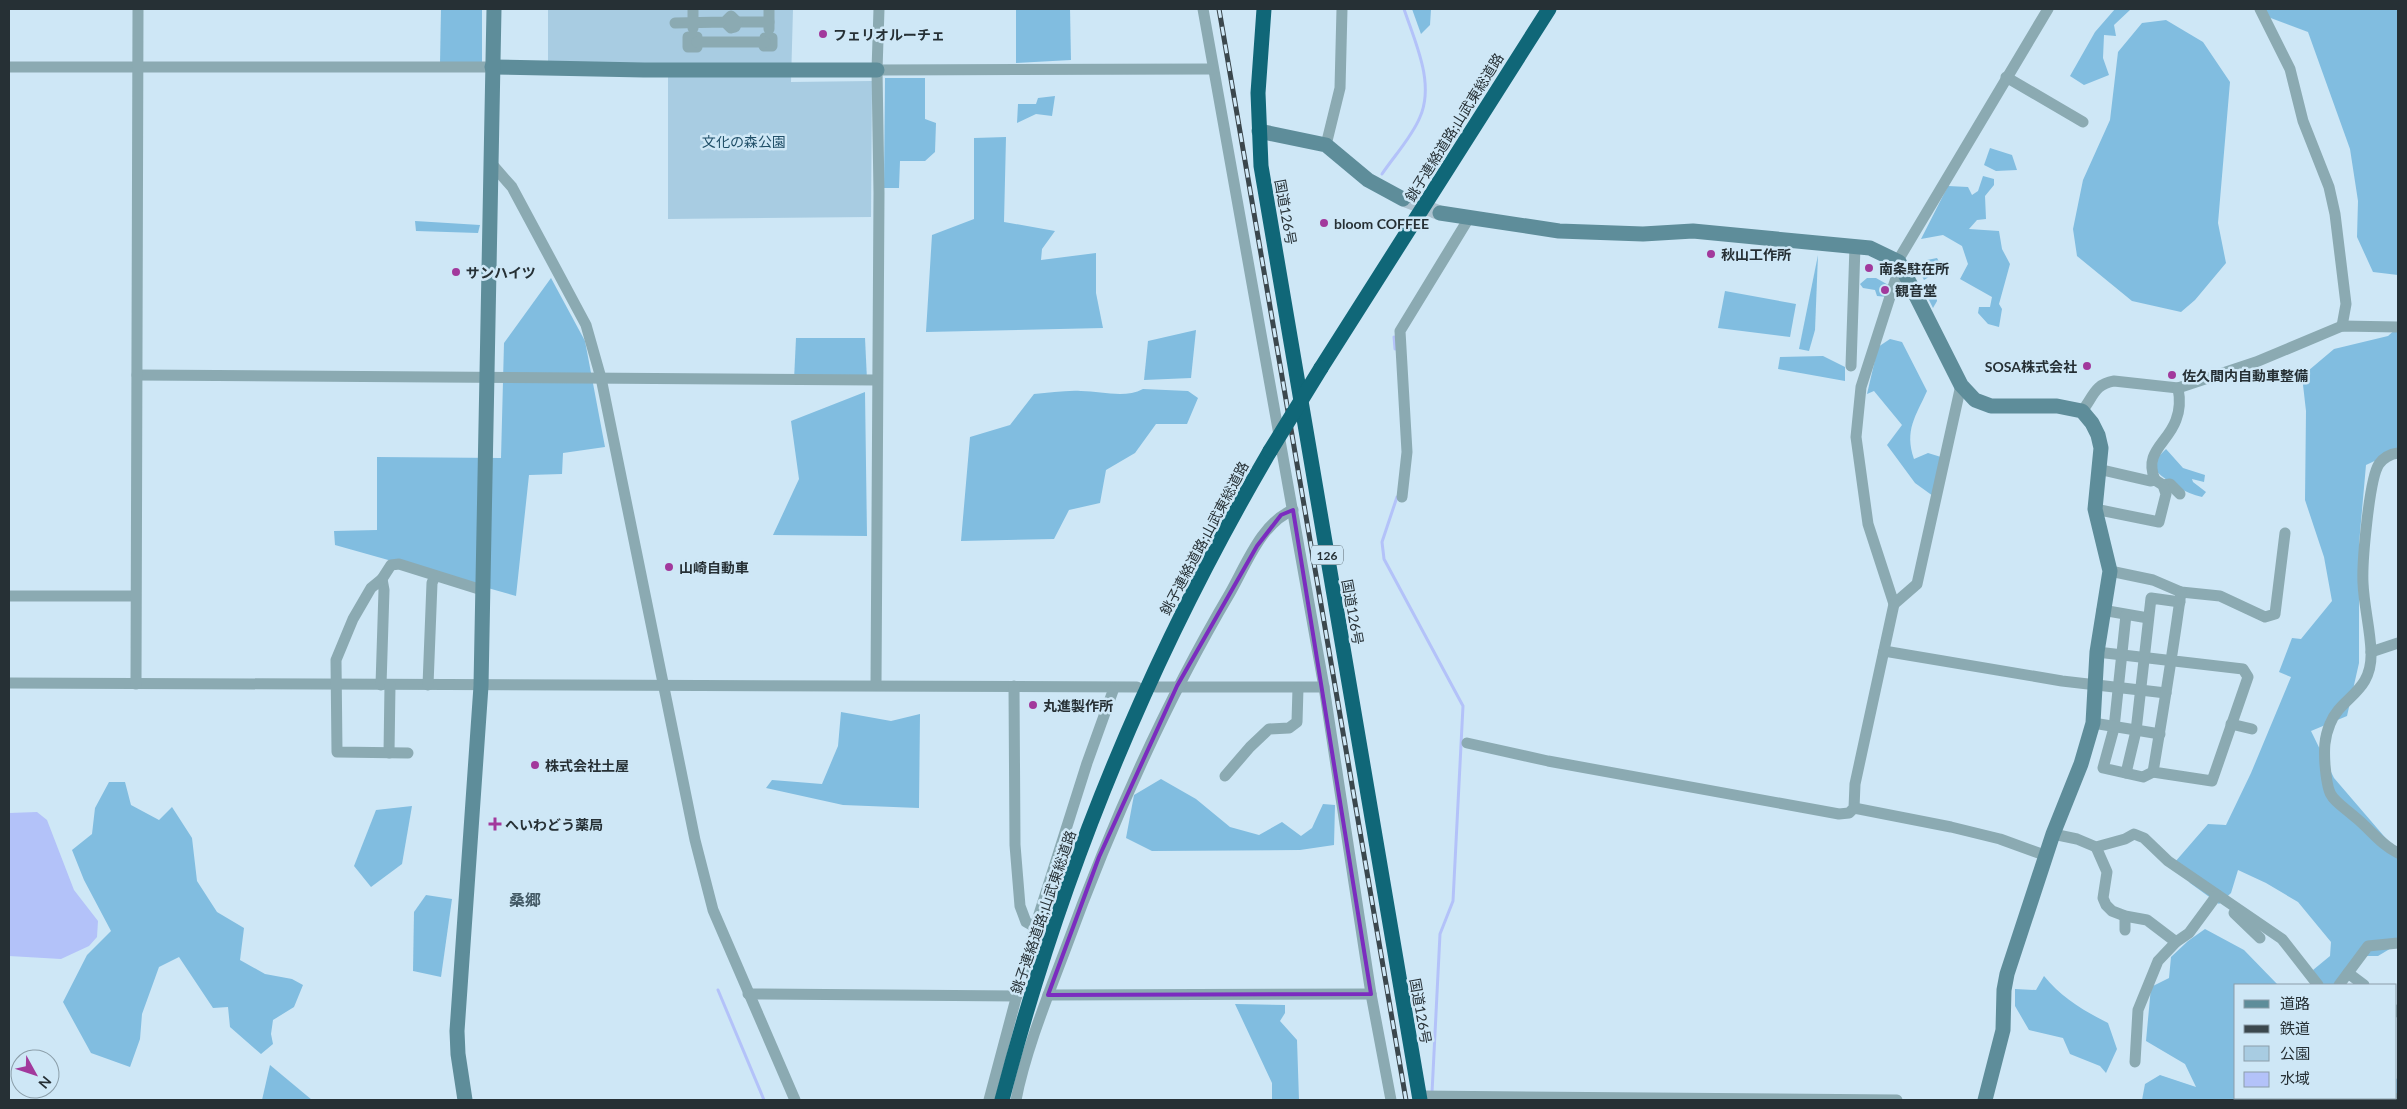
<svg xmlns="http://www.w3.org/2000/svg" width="2407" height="1109" font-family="Lato,'Noto Sans JP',sans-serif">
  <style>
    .green { fill: #a8cce2 }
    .forest { fill: #81bde0 }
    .water { fill: #b3c2f9 }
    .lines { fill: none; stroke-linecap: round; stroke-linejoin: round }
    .stream { stroke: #b3c2f9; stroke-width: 3 }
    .secondary-tunnel { stroke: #acc2cf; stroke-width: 15; stroke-dasharray: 15 8; stroke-linecap: butt }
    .street { stroke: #8baab2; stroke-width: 11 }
    .secondary { stroke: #5e8d9a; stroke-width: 15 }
    .highway { stroke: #106778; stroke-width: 15 }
    .rail-casing { stroke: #3b474d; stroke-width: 5 }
    .rail { stroke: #cee7f6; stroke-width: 3; stroke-dasharray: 9; stroke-linecap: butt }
    .highway-bridge { stroke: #106778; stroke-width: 15 }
    .marked { fill: none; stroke: #7b2cbf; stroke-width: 4; stroke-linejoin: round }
    .poi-dot { fill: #a2399c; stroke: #cee7f6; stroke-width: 2 }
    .labels { text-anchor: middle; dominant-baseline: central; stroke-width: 5; stroke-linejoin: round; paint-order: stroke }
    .shield { fill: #cee7f6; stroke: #58676f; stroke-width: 1 }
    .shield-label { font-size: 12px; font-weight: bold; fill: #263035 }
    .poi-label { font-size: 14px; font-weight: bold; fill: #263035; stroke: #cee7f6; text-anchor: start }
    .street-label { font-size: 14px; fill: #263035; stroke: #cee7f6 }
    .park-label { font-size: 14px; fill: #204f68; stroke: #cee7f6 }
    .quarter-label { font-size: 16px; font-weight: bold; fill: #445a66; stroke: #cee7f6 }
  </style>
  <rect width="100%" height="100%" fill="#cee7f6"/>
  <!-- green -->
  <polygon class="green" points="548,9 793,9 791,82 872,81 871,217 668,219 668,68 548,68"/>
  <!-- forest -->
  <g class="forest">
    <polygon points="441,9 482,9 482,62 440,64"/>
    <polygon points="1016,9 1070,9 1071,60 1016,63"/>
    <polygon points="1412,9 1431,9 1430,25 1421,34"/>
    <polygon points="2115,9 2131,9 2114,25 2116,36 2104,35 2103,58 2109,75 2084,85 2070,76 2095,32"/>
    <polygon points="2264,9 2398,9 2398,275 2373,272 2357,237 2358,201 2350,149 2308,32 2268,17"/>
    <polygon points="2166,20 2203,42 2230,82 2218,223 2226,263 2195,300 2181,312 2132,301 2077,256 2073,229 2083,180 2110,120 2118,52 2142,23"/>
    <polygon points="885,78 925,78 925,119 936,123 935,152 925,161 900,161 899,188 884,188"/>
    <polygon points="1055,96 1052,116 1036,114 1017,123 1018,104 1036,104 1038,98"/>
    <polygon points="1006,137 1004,222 1055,231 1042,249 1041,260 1096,253 1096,293 1103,328 926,332 932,235 974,219 974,138"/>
    <polygon points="1990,148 2012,155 2017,170 1996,171 1984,165"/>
    <polygon points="1983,176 1994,179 1994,185 1985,196 1986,219 1977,220 1969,229 1999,231 2002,249 2010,264 1999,304 2002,309 1999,327 1988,324 1978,313 1979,307 1990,307 1992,297 1960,279 1968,264 1962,246 1943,235 1921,239 1948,186 1968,187 1972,195 1978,191"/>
    <polygon points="415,221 480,225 478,233 416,231"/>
    <polygon points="1818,255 1815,330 1809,351 1799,349"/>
    <polygon points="1937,258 1942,267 1939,274 1935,273 1924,280 1922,276 1927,260"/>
    <polygon points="551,278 585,341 605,447 563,453 562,474 529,475 516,596 335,545 334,531 377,530 377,457 501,458 504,343"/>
    <polygon points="1867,278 1876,278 1892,287 1888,297 1877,296 1875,290 1863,288 1860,284"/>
    <polygon points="1936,282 1937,301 1933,308 1922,286"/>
    <polygon points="1725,291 1796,304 1790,337 1718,328"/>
    <polygon points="2398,327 2398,450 2366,465 2359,544 2359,663 2347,716 2311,731 2334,778 2389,842 2398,849 2398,944 2378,956 2356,956 2342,985 2319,985 2313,970 2330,956 2331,942 2298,902 2266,883 2238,870 2231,893 2219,904 2190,883 2175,862 2208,824 2226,825 2251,773 2291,677 2279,672 2292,638 2301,639 2332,601 2324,557 2305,500 2306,411 2302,376 2334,349 2388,336"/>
    <polygon points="1196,330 1191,378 1144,380 1148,341"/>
    <polygon points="796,338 865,338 867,380 794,380"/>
    <path d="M1890,339l12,3 25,49c-11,25 -23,39 -13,68l14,-6 13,4 -8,39 -18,-13 -28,-38 15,-20 -28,-34 -7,3 11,-47z"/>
    <polygon points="1823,356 1845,367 1845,381 1778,369 1780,357"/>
    <path d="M1143,389l45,2 10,7 -11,26h-31l-21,29 -29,17 -6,33 -31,7 -15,29 -93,2 9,-104 40,-12 24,-31c16,-1 32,-4 47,-3 21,0 43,8 62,-2z"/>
    <polygon points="865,392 867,536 773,535 799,479 791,421"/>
    <path d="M2166,449l17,19 22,7 -1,7 -12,-3 1,3 13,10 -4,5c-17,-4 -33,-14 -46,-26l2,-14z"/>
    <polygon points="841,712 891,721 920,714 919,808 843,805 766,788 772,780 822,784 838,746"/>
    <polygon points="1161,779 1196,799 1230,827 1259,835 1282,822 1301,836 1312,828 1323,804 1335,805 1334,845 1300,850 1152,851 1126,838 1134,795"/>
    <polygon points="109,782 125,782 131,805 159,820 172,807 192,838 197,881 217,912 244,928 240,960 265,974 292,979 303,985 294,1007 273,1020 271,1034 273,1044 261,1054 230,1027 228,1007 213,1008 179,957 159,967 142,1014 140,1039 130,1067 91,1053 63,1002 87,955 111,931 84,880 72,850 92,834 95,808"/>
    <polygon points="412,806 402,864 371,887 354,866 376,810"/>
    <polygon points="426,895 452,899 441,977 413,971 414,912"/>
    <polygon points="2205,929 2244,950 2278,985 2236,985 2236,1098 2396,1098 2396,1078 2398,1081 2398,1100 2142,1100 2145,1084 2160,1075 2196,1087 2185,1064 2146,1041 2151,987 2169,978 2171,957 2188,941"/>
    <path d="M2044,976c17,21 40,35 64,47l9,26 -11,24 -6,-7 -30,-12 -7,-16 -34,-8 -14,-24v-17l21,1z"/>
    <polygon points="1235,1004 1285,1005 1285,1013 1280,1021 1297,1040 1299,1100 1272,1100 1272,1083"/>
    <polygon points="270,1065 312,1100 262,1100"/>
  </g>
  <!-- water -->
  <polygon class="water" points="37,812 47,820 74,890 98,921 97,937 89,946 61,959 9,956 9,813"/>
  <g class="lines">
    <!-- stream -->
    <g class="stream">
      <path d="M1382,174c12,-18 30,-37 38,-57 15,-34 -5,-75 -16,-108"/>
      <polyline points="1394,337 1395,349"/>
      <polyline points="1397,497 1382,542 1384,559 1463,706 1453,901 1440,934 1432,1093"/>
      <polyline points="718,990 764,1100"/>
    </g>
    <!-- secondary-tunnel -->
    <polyline class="secondary-tunnel" points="1403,199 1440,213"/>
    <!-- street -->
    <g class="street">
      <polyline points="1203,9 1324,687 1371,994 1391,1100"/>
      <polyline points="2260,9 2290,69 2303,121 2329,187 2335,214 2346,304 2342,326"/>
      <polyline points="737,22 769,22"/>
      <polyline points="675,23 725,22 731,16 737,22 735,27 731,28 725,22"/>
      <polyline points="693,28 693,9"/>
      <polyline points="769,29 769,9"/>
      <rect x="688" y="37" width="9" height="10"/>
      <polygon points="765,38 772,38 772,46 764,46"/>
      <polyline points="697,42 765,42"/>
      <polyline points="9,67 492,67"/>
      <polyline points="877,70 1212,69"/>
      <polyline points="2006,77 2083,122"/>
      <polyline points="1326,145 1340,88 1342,9"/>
      <polyline points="490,162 512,187 586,325 601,378 695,840 713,910 795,1100"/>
      <polyline points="1851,366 1855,246"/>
      <polyline points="137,375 877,380"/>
      <polyline points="1961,385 1917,584 1894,604 1868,524 1856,437 1861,387 1897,275 1900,257 2048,9"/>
      <path d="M2082,411c11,-13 12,-27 32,-30l64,7 78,-26 86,-36 56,1"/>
      <path d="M2398,453c-7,1 -14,4 -19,11 -10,15 -17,99 -16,119 1,23 7,45 8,68 2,42 -30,45 -41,73 -6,14 -6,26 -5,41 3,34 5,31 30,52 15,12 26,28 43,36"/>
      <path d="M2155,480c-12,-28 13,-37 21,-60 4,-10 4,-22 2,-32"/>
      <polyline points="2163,485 2170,484 2180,494"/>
      <polyline points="1402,497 1407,452 1400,331 1469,218"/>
      <polyline points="2095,509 2159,522 2166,494 2163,485 2155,480 2150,481 2098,469"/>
      <polyline points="2110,571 2153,580 2181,592 2220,596 2265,617 2275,614 2285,533"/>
      <polyline points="9,596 135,596"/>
      <polyline points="2102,610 2148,618"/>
      <polyline points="2126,615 2114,728 2103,768 2143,777 2153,772"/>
      <polyline points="1884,651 2062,681 2166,693"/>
      <path d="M2097,652l146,17 5,8 -36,104 -59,-9c10,-60 20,-120 28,-180"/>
      <polyline points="2371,652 2398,643"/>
      <polyline points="9,683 1137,687"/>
      <polyline points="136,684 138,9"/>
      <polyline points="381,685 384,590 382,579"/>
      <polyline points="428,685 432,583 435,576"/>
      <polyline points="876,685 879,193 877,70 879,9"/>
      <polyline points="1156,687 1324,687"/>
      <polyline points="2093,723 2160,734"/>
      <polyline points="2231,724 2252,729"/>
      <polyline points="1467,743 1548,761 1839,814 1849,813 1854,808 1855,784 1894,604"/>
      <polyline points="389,753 390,685"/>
      <polyline points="408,753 337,752 336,660 353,619 371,588 382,579 391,565 399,564 482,590"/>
      <polyline points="2126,773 2136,731 2151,598 2180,602"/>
      <polyline points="1225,776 1250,747 1269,729 1289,728 1297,722 1298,688"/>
      <polyline points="1854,808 1951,827 2000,839 2047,856"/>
      <polyline points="2053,834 2077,839 2096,847 2125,839 2134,834 2144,838 2168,861 2282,939 2318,985"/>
      <polyline points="2096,847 2107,872 2103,898 2106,905 2112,911 2125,916 2147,920 2176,942"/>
      <polyline points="2234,913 2260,938"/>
      <polyline points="1035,927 1087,763 1114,688"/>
      <polyline points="2125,930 2125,916"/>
      <polyline points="2348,973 2364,985"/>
      <polyline points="2339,985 2368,946 2398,943"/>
      <polyline points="748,994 1017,996"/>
      <polyline points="1048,995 1371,994"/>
      <polyline points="2396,1010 2398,1012"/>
      <polyline points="2135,1062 2138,1010 2158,961 2176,942 2189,933 2217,895"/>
      <polyline points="1419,1096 1897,1100"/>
      <polyline points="2391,1098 2394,1098"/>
      <polyline points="989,1100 1035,927 1026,922 1020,906 1015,845 1014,686"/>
      <path d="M1016,1100c9,-47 31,-102 48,-147 46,-126 98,-245 166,-360 16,-28 32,-71 63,-83"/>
    </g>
    <!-- secondary -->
    <g class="secondary">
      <polyline points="492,67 644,70 877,70"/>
      <polyline points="1259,131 1326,145 1368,180 1403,199"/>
      <polyline points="1440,213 1559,231 1643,234 1693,231 1870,248 1899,262 1961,385 1975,400 1991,406 2057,406 2082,411 2092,423 2098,435 2101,448 2095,509 2110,571 2097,652 2093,723 2081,764 2053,834 2007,974 2004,990 2003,1030 1985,1100"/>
      <polyline points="465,1100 458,1054 457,1031 481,686 494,9"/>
    </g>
    <!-- highway -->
    <g class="highway">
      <polyline points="1264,9 1258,93 1261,166 1420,1100"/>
      <polyline points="1321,368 1549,9"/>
      <path d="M1002,1100c59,-228 149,-446 268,-649"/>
    </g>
    <!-- rail casing -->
    <g class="rail-casing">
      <polyline id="rail" points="1219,9 1406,1100"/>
    </g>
    <!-- rail -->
    <use href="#rail" class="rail"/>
    <!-- highway-bridge -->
    <polyline class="highway-bridge" points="1270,451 1321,368"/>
  </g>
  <!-- marked area -->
  <path class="marked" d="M1293,510l78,484 -323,1 51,-138 78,-171 80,-140 24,-31z"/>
  <!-- markers -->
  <g class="poi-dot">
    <circle cx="823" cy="34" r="5"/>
    <circle cx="1324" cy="223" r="5"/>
    <circle cx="1711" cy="254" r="5"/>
    <circle cx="1869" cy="268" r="5"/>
    <circle cx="456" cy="272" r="5"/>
    <circle cx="1885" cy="290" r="5"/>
    <circle cx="2087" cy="366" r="5"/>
    <circle cx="2172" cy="375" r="5"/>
    <circle cx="669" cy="567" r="5"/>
    <circle cx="1033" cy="705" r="5"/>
    <circle cx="535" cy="765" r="5"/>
    <path d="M492.5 816.5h5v5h5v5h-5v5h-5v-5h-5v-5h5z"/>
  </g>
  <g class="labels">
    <!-- shield labels -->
    <rect class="shield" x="1311" y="545.5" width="32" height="19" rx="4"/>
    <g class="shield-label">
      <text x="1327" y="555">126</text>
    </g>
    <!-- poi labels -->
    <g class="poi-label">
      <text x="833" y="34">フェリオルーチェ</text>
      <text x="1334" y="223">bloom COFFEE</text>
      <text x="1721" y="254">秋山工作所</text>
      <text x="1879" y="268">南条駐在所</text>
      <text x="466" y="272">サンハイツ</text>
      <text x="1895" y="290">観音堂</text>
      <text x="2077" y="366" text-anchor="end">SOSA株式会社</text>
      <text x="2182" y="375">佐久間内自動車整備</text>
      <text x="679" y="567">山崎自動車</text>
      <text x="1043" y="705">丸進製作所</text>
      <text x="545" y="765">株式会社土屋</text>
      <text x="505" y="824">へいわどう薬局</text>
    </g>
    <!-- street labels -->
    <g class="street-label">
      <text transform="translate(1454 127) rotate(-58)">銚子連絡道路;山武東総道路</text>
      <text transform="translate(1286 212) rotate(80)">国道126号</text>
      <text transform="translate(1204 538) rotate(-62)">銚子連絡道路;山武東総道路</text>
      <text transform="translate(1353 612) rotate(80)">国道126号</text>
      <text transform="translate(1043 912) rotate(-71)">銚子連絡道路;山武東総道路</text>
      <text transform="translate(1421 1011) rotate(80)">国道126号</text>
    </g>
    <!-- park labels -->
    <g class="park-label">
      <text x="744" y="141">文化の森公園</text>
    </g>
    <!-- quarter labels -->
    <g class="quarter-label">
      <text x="525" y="899">桑郷</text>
    </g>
  </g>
  <!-- border -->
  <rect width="2407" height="1109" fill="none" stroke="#263035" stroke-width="20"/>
  <!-- legend -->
  <rect x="2234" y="984" width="162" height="115" fill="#cee7f6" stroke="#8b9ea9"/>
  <rect x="2244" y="1000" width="25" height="8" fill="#5e8d9a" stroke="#8b9ea9"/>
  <text x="2280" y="1009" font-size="15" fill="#263035">道路</text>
  <rect x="2244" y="1025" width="25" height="8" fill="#3b474d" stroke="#8b9ea9"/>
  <text x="2280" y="1034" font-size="15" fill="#263035">鉄道</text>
  <rect x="2244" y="1046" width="25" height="15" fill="#a8cce2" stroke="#8b9ea9"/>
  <text x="2280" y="1059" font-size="15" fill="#263035">公園</text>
  <rect x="2244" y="1072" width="25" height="15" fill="#b3c2f9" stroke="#8b9ea9"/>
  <text x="2280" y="1084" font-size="15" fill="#263035">水域</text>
  <!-- north arrow -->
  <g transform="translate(35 1074) rotate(130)"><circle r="24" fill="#cee7f6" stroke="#8b9ea9"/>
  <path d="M0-4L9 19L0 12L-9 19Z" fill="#a2399c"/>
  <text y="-8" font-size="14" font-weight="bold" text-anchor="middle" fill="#263035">N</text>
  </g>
</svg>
